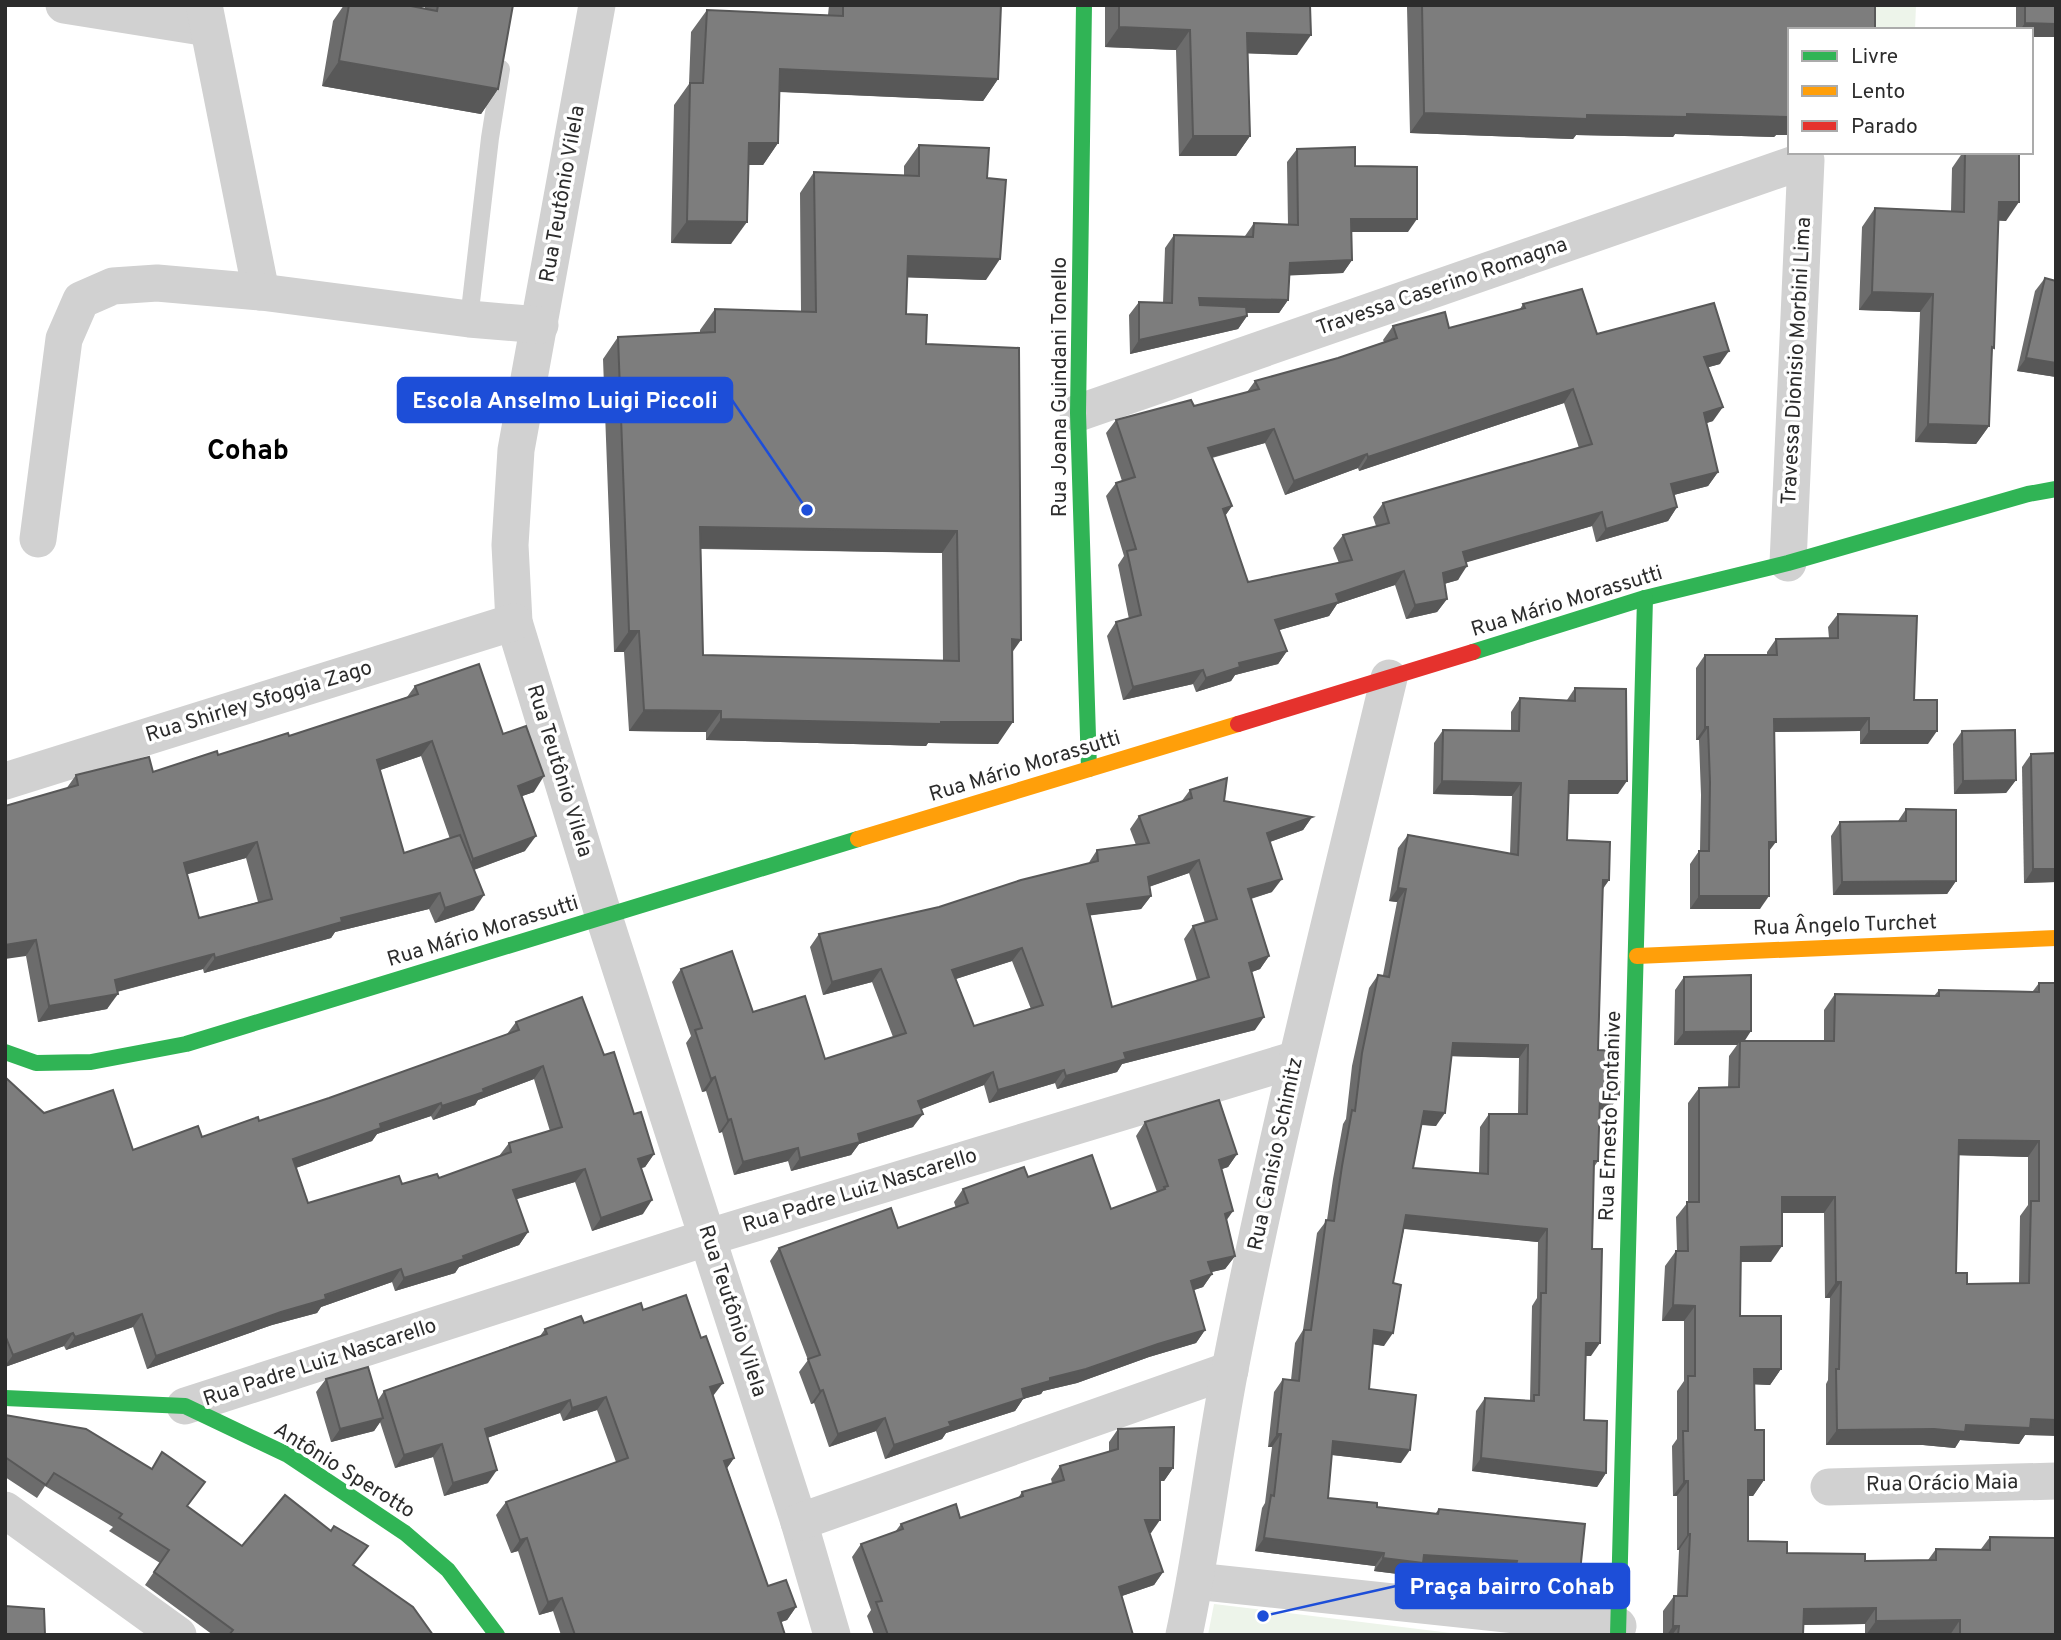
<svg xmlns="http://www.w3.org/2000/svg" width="2061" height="1640" font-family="Overpass,sans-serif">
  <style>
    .green { fill: #edf4ea }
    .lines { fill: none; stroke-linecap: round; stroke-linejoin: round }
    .lane { stroke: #d1d1d1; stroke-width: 18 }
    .street { stroke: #d1d1d1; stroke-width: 37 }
    .fast { stroke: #30b455; stroke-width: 16 }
    .slow { stroke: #ff9f0a; stroke-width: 16 }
    .jam { stroke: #e5322d; stroke-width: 16 }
    .wall { fill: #6c6c6c; fill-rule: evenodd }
    .shaded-wall { fill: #585858 }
    .building { fill: #7d7d7d; stroke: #585858; stroke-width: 2; fill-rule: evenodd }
    .labels { text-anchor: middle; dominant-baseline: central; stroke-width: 7; stroke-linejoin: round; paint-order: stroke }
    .street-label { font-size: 21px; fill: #2c2c2c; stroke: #fff }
    .district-label { font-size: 28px; font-weight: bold; fill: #000; stroke: #fff }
    .leader { fill: none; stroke: #1d4ed8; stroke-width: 2.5 }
    .callout-dot { fill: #1d4ed8; stroke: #fff; stroke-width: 2.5 }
    .callout { fill: #1d4ed8; stroke: #1d4ed8; stroke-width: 2.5 }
    .callout-label { font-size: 23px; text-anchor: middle; font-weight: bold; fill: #fff }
  </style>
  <rect width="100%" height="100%" fill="#fff"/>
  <!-- green -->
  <g class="green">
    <polygon points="1875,5 1916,5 1915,30 1874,30"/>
    <polygon points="1214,1604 1467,1635 1208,1635"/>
  </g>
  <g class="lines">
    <!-- lane -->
    <polyline class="lane" points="469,319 490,138 501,69"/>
    <!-- street -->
    <g class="street">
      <polyline points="64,5 208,28"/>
      <polyline points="204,5 261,292"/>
      <polyline points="597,5 516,450 510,545 514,622 604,917 799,1522 832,1635"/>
      <polyline points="1078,413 1806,160 1788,563"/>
      <polyline points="38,539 64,339 81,300 113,286 157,283 261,292 469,319 540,325"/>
      <polyline points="5,781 514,622"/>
      <polyline points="185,1406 709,1237 1297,1059"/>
      <polyline points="1829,1487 2056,1481"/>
      <polyline points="5,1510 178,1635"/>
      <polyline points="799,1522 1230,1370"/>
      <polyline points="1195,1581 1618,1626"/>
      <path d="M1184,1635c19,-88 29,-178 46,-266 45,-232 104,-461 159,-691"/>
    </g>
    <!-- fast -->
    <g class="fast">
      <polyline points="1084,5 1078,413 1089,769"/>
      <polyline points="1473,652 1645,598 1788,563 2028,494 2056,489"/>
      <polyline points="5,1052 36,1063 91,1062 186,1044 858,839"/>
      <polyline points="5,1398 185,1406 288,1455 405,1533 448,1570 497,1635"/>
      <polyline points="1618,1635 1645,598"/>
    </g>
    <!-- slow -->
    <g class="slow">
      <polyline points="858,839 1238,724"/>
      <polyline points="1637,956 2056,938"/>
    </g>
    <!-- jam -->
    <polyline class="jam" points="1238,724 1473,652"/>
  </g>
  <!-- wall -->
  <g class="wall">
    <polygon points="344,5 406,5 425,9 425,5 513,5 498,89 481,114 322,86 333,21"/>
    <polygon points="829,5 1001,5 998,79 983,101 779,92 778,143 763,165 748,165 731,244 671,243 674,105 689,84 691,32 707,10 828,15"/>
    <polygon points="1105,5 1310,5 1297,55 1248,53 1250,136 1236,156 1179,156 1176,50 1105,47"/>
    <polygon points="1375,5 1875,5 1790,30 1790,135 1776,135 1774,137 1675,134 1673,137 1576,135 1573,139 1410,133 1407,7"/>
    <polygon points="2016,5 2056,5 2056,37 2031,37 2031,30 2016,30"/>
    <path d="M919,145l68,33 -1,102 -79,-3 -1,37 20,30 86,307 -14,93 -70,-1 -2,3 -220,-6v-8l-77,-1 -5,-79h-10l-11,-293 15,-22 82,-4v-3l15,-21 86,2 -1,-118 14,-21 90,3v-9zM701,549l241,4 1,108 -240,-6z"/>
    <polygon points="1297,149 1355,166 1408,232 1351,232 1352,260 1343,273 1289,275 1288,300 1279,313 1247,313 1247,316 1238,329 1130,354 1129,315 1139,302 1163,303 1165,248 1174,235 1245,236 1254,223 1288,225 1287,162"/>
    <polygon points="1963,152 2019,152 2006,221 1998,220 1989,426 1976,444 1915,442 1920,312 1859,310 1862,227 1875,208 1951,211 1952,168"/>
    <polygon points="2045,278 2056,377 2017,371 2035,291"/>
    <path d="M1523,304l74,30 123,30 -12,3 5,54 -7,2 12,49 -10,14 -34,9 3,12 -9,14 -72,21 -4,-16 -126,36 -8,18 -14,4 3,15 -10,13 -31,7 -11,-34 -58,19 -8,12 -50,14 8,21 -9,13 -43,11 -4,6 -35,11 -3,-8 -70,16 -16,-64 9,-14 13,-3 -11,-54 6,-9 -18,-60 10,-13 6,-2 -16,-48 10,-13 78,-14 53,-14 8,-11 83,-23 46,-16 -1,-2 10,-14 56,2 71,-19zM1564,403l15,45 -196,55 -10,14 3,9 -33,9 -10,13 6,15 -91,19 -23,-66 7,-10 -20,-48 53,-15 20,52 73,-27 1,3z"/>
    <polygon points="1838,614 1914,700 1928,744 1860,744 1860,731 1775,732 1769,851 1760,909 1690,909 1690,864 1699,851 1700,851 1701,795 1699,740 1696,740 1696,668 1705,655 1767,655 1767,652 1776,639 1829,638 1828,627"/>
    <path d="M415,686l88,48 31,58 -12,4 3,55 -51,19v40l-39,13 -6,-14 -94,23 -4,6 -127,35 -1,-4 -86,23 -10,17 -69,13 -12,-66 40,-167 10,-14 77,-3 136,-36 118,-39zM421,756l29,83 -46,14 -24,-83zM246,858l12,44 -59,16 -12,-44z"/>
    <path d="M1575,688l43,106h-49l-2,46 42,40 -6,9 -5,161 11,60 -9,-1 -2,52 -4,6 -3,189h-5l-2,64 22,53 -9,14 -125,-16 4,-60 9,-13 45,3 2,-95 5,-8 1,-56 -134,-13 -11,54 -9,63 -11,-2 -4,45 32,74 -69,-8 -4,43 49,9 58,7 4,-5 131,76 -63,-7 1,-4 -89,-6 -5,8 -40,-5 1,-5 -120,-15 7,-43 3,-5 7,-56h-4l6,-55 9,-13 8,1 4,-37 8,-13 14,-97 10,-13 6,-41 10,-55 3,-5 6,-53 17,-78 9,-13h5l14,-73 -8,-1 9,-53 10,-13 102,19 2,-58 -79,-2 1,-51 9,-13 68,1v-19l9,-14 47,2zM1452,1056l67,2 -1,56h-29l-9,13 -1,46 -66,-5 8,-43 15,1z"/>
    <polygon points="1962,731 2016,780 2006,793 1954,794 1953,744"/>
    <polygon points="2031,754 2056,882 2024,883 2022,767"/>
    <path d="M1190,790l34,11 88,16 -9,13 -33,12 2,50 -21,7 18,57 -9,13 -8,3 3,58 -133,34 -5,8 -60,17 -2,-6 -66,20 -5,-18 -63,24 -8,18 -54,17 -8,11 -60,16 -3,-10 -54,14 -12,-43 -3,1 -13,-42 -4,1 -16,-49 5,-7 -19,-54 9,-13 72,43 72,47 68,-22 -21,-55 -49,13 -13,-48 9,-13 120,-27 149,-43 9,-14 39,-5 -6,-16 9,-13 42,-14zM1189,873l16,50 -12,3 -9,13 13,42 -85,26 -22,-92 51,-6 10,-13 -2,-9zM1012,961l19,48 -57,17 -18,-47z"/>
    <polygon points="1906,809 1956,881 1947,894 1833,895 1831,836 1840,822 1898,821"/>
    <path d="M1684,977l61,64h79v-31l11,-16 99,2 5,-6 94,1 6,-8h17l-31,452 -6,9 -59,-4 -5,8 -32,-3h-97v-61l2,-4 2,-82h-5l-1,-85h-42l-11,49h-31v54l41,53 -11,16 -16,-1 1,46 9,50 -11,16h-5v45l39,12 78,8 63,-1 8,-11h45l9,-12 66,98h-191v-11l-62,1v10h-140v-24l11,-15h3l2,-46h-2v-54h-4l-1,-50 5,-7v-48l7,-10v-60h-22l3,-55 11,-15h1l-1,-34 12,-15v-99l11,-15h29l1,-32 8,-11h-63l1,-55zM1958,1155l70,2v48l-8,11 -1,67 -52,1 -11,-11z"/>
    <path d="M516,1022l88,33 50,99 -9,13 -4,1 2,46 -51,17 -17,-49 -59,17 12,33 -9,13 -60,22 -4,6 -60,18 -3,-9 -71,25 -4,6 -45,12 -125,44 -14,-42 -67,23 -2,-4 -59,21v-290l39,36 89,37 69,-13 57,-16 70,-23 178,-64zM534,1079l16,52 -41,12 -10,13 -60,22 -37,6 -94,19 -12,-35 76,-27 5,-7 54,-18 2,4 42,-15 3,-5z"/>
    <polygon points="1145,1122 1237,1154 1228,1167 1222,1169 1226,1221 1235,1256 1225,1269 1211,1272 1212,1274 1203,1287 1194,1290 1205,1330 1196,1343 1149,1357 1077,1383 1043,1391 1041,1394 1023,1399 1015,1411 946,1433 942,1439 885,1459 876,1431 829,1447 814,1403 811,1404 799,1372 808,1360 770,1261 779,1248 898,1228 956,1208 954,1202 963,1189 1028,1177 1111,1209 1157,1192 1136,1136"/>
    <polygon points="643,1310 713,1396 734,1458 727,1468 768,1586 796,1607 787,1620 781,1622 785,1635 561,1635 553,1611 539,1615 518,1551 511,1553 496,1515 506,1502 616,1462 597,1410 563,1421 560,1413 487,1438 488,1483 444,1496 433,1457 395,1468 380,1422 374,1431 331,1442 316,1392 326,1379 378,1400 384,1391 540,1336 545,1329 584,1323"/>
    <polygon points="5,1415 187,1507 242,1546 354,1565 433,1635 213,1635 145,1585 160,1563 109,1531 113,1527 45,1486 37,1498 5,1477"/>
    <polygon points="1118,1429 1173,1468 1164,1481 1160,1481 1151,1533 1150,1533 1163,1572 1154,1585 1122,1596 1133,1635 874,1635 867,1616 871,1610 852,1557 861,1544 895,1532 901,1524 960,1518 1018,1498 1022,1492 1052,1483 1051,1479 1060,1466 1109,1452 1109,1442"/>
  </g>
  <!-- shaded-wall -->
  <g class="shaded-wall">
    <polygon points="1375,5 1408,5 1407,7"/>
    <polygon points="2025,23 2056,24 2056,37 2031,37 2031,30 2020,30"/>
    <polygon points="1119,27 1190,30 1176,50 1105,47"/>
    <polygon points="1247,33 1311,35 1297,55 1233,53"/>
    <polygon points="339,61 498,89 481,114 322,86"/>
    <polygon points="780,69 998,79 983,101 764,91"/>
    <polygon points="1424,113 1587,115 1687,114 1790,115 1790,135 1776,135 1774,137 1675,134 1673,137 1576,135 1573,139 1410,133"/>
    <polygon points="1193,136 1250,136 1236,156 1179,156"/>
    <polygon points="749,143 778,143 763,165 733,165"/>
    <polygon points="1999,202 2019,202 2006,221 1986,220"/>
    <polygon points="1351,219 1417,219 1408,232 1341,232"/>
    <polygon points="687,221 747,222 731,244 671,243"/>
    <polygon points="908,256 1000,259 986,280 893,277"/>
    <polygon points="1352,260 1343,273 1280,276 1290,263"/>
    <polygon points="1872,292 1933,294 1920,312 1859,310"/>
    <polygon points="1199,298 1288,300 1279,313 1190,312"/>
    <polygon points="1247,316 1238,329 1130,354 1139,340"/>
    <polygon points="1729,351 1720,364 1695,371 1704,357"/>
    <polygon points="2026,358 2056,363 2056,377 2017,371"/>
    <polygon points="1573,389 1564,403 1359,471 1368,457"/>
    <polygon points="1723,407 1713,421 1695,427 1704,413"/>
    <polygon points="1928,424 1989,426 1976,444 1915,442"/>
    <polygon points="1274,429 1265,443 1198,461 1208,448"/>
    <polygon points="1367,454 1358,468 1285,495 1294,481"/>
    <polygon points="1718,472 1708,486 1662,498 1671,484"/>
    <polygon points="1232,506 1222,520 1223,509"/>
    <polygon points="1677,507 1668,521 1596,542 1606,529"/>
    <polygon points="1602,512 1592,526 1454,566 1463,552"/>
    <polygon points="700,527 957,531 942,553 685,548"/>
    <polygon points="1467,566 1458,580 1433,587 1443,573"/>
    <polygon points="1404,571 1395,585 1337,604 1329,616 1266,634 1275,620 1336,594"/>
    <polygon points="1447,599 1437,612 1406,619 1415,605"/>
    <polygon points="629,631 639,631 624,652 614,652"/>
    <polygon points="1012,639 1021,640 1006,661"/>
    <polygon points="1287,651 1278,664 1235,675 1231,681 1196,692 1206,678 1239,663"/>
    <polygon points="1203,670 1193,684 1123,700 1133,687"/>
    <polygon points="644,710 721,711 706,732 629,731"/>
    <polygon points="1869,718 1860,731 1765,732 1774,719"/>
    <polygon points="721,719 941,722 1013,722 998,744 928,743 926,746 706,740"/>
    <polygon points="1705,727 1708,727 1699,740 1696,740"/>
    <polygon points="1869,731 1937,731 1928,744 1860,744"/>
    <polygon points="432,741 421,756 366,775 377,760"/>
    <polygon points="544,776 534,792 508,801 518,786"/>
    <polygon points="2016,780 2006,793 1954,794 1963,781"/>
    <polygon points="1442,781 1521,783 1512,796 1433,794"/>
    <polygon points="1569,781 1627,781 1618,794 1560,794"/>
    <polygon points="1312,817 1303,830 1258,846 1267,833"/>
    <polygon points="536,836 525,851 462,874 473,859"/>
    <polygon points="257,842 246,858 174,878 184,863"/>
    <polygon points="1769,842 1776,842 1766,855"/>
    <polygon points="1199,860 1189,873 1139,890 1148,877"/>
    <polygon points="2033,869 2056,869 2056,882 2024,883"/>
    <polygon points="1282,879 1272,892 1239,902 1248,889"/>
    <polygon points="1603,880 1609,880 1599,893"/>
    <polygon points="1956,881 1947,894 1833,895 1842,882"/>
    <polygon points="1398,888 1406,889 1397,902 1389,901"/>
    <polygon points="440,893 429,909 335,932 331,938 204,973 215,958 341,918"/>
    <polygon points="484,895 474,910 435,923 445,908"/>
    <polygon points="1151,896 1141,909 1078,917 1087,904"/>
    <polygon points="1699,896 1769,896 1760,909 1690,909"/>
    <polygon points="36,940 26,956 5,959 5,945"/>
    <polygon points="1022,948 1012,961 943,983 952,970"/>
    <polygon points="214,954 203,969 104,995 115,980"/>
    <polygon points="1269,956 1260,969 1240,976 1249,963"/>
    <polygon points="881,969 872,982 823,995 832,982"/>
    <polygon points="118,994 107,1009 38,1022 49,1006"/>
    <polygon points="1264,1017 1255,1030 1122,1064 1117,1072 1057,1089 1066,1076 1124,1053"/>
    <polygon points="1751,1031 1742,1045 1740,1041 1737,1045 1674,1045 1684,1032"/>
    <polygon points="1453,1043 1528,1045 1519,1058 1444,1056"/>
    <polygon points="543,1066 534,1079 478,1100 475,1105 433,1120 442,1106 483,1089"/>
    <polygon points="1064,1070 1055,1083 989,1103 998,1090"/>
    <polygon points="993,1072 984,1085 909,1114 918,1101"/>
    <polygon points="715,1077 706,1091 702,1092 711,1079"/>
    <polygon points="1600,1096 1619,1096 1609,1110 1591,1109"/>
    <polygon points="441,1103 431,1116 377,1134 372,1141 284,1172 293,1159 380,1124"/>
    <polygon points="1424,1111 1445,1113 1436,1126 1415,1124"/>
    <polygon points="923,1114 913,1127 859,1144 851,1155 791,1171 800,1158 858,1134"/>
    <polygon points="731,1119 722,1132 719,1133 728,1120"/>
    <polygon points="1959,1140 2039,1141 2028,1157 1948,1155"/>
    <polygon points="798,1148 788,1161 734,1175 743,1162"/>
    <polygon points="654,1154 645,1167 628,1172 638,1159"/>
    <polygon points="1237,1154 1228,1167 1210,1173 1219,1160"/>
    <polygon points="585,1169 575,1182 504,1203 513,1190"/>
    <polygon points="1782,1197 1835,1197 1824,1213 1771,1213"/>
    <polygon points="652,1200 643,1214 592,1231 601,1218"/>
    <polygon points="1233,1211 1224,1224 1225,1214"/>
    <polygon points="1406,1215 1547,1229 1538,1242 1397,1228"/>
    <polygon points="528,1232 519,1245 459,1267 455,1273 395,1291 404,1278"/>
    <polygon points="1782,1246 1771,1262 1730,1262 1741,1247"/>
    <polygon points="1235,1256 1225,1269 1199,1275 1208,1262"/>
    <polygon points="401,1269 392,1282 321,1307 317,1313 272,1325 147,1369 156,1356"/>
    <polygon points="1212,1274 1203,1287 1182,1294 1191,1281"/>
    <polygon points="1836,1282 1841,1282 1830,1298 1825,1298"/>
    <polygon points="1673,1305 1695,1306 1684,1321 1662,1321"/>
    <polygon points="142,1314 133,1327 66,1350 75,1337"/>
    <polygon points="1205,1330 1196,1343 1149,1357 1077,1383 1043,1391 1041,1394 1023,1399 1015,1411 946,1433 942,1439 885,1459 894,1445 1022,1389 1050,1378 1158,1344"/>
    <polygon points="1374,1330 1393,1333 1384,1346 1365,1343"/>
    <polygon points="73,1333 64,1346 5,1367 5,1366 13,1355"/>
    <polygon points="1586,1343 1600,1343 1591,1356 1577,1356"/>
    <polygon points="1754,1369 1781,1369 1770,1385 1743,1384"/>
    <polygon points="723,1383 713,1396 700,1400 710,1387"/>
    <polygon points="823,1390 814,1403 811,1404 820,1391"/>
    <polygon points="606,1397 597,1410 563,1421 572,1408"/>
    <polygon points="570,1400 560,1413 475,1442 485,1429"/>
    <polygon points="383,1418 374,1431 331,1442 340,1429"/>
    <polygon points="885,1418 876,1431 829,1447 838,1434"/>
    <polygon points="2031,1419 2056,1420 2056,1436 2025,1435 2019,1444 1960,1440 1955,1448 1923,1445 1826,1445 1837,1430 1966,1425"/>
    <polygon points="1277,1434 1281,1434 1272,1447 1268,1447"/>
    <polygon points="1333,1441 1410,1450 1401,1463 1324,1454"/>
    <polygon points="442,1444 433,1457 395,1468 404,1455"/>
    <polygon points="734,1458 725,1471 724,1461"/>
    <polygon points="1481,1458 1606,1473 1597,1487 1472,1471"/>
    <polygon points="1160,1468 1173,1468 1164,1481 1151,1481"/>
    <polygon points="497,1470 488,1483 444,1496 453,1483"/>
    <polygon points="1748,1480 1764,1480 1753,1496 1737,1496"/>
    <polygon points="1684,1481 1688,1481 1677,1496 1673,1496"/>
    <polygon points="1145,1520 1160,1520 1151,1533 1136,1533"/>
    <polygon points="1688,1534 1690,1534 1679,1550 1677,1550"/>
    <polygon points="527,1538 518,1551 511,1553 520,1540"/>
    <polygon points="1264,1538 1384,1553 1375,1566 1255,1551"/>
    <polygon points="1424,1555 1517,1561 1508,1574 1419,1568 1414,1576 1374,1571 1383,1558"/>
    <polygon points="1516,1565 1580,1572 1570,1585 1507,1578"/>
    <polygon points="1163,1572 1154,1585 1110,1600 1119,1587"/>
    <polygon points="562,1598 553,1611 539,1615 548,1602"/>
    <polygon points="796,1607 787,1620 769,1626 778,1613"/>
    <polygon points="1876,1608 1865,1624 1793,1625 1804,1609"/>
    <polygon points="1960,1620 1950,1635 1866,1635 1876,1621"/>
    <polygon points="1673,1626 1679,1626 1672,1635 1667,1635"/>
  </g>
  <!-- building -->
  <g class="building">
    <polygon points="349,5 406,5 437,11 438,5 513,5 498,89 339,61"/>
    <polygon points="843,5 1001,5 998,79 780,69 778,143 749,143 747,222 687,221 690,83 703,83 707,10 843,16"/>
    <polygon points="1119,5 1310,5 1311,35 1247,33 1250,136 1193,136 1190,30 1119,27"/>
    <polygon points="1422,5 1875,5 1875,30 1790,30 1790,115 1788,115 1788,117 1687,114 1687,117 1587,115 1587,119 1424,113"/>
    <polygon points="2025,5 2056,5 2056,24 2025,23"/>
    <path d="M919,145l70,3 -2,30 19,2 -6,79 -92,-3 -2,58 21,1 -1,29 93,4 2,292 -9,-1 1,83h-72v2l-220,-5v-8l-77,-1 -5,-79h-10l-11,-294 97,-5v-23l101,3 -2,-140 105,4zM700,527l257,4 2,130 -256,-6z"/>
    <polygon points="1355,147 1355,166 1417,167 1417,219 1351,219 1352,260 1290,263 1288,300 1199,298 1200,305 1246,307 1247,316 1139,340 1139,302 1172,303 1174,235 1253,237 1254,223 1298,225 1297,149"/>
    <polygon points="1965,152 2019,152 2019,202 1999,202 1994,348 1992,347 1989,426 1928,424 1933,294 1872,292 1875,208 1964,212"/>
    <polygon points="2045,278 2056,281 2056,363 2026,358"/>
    <path d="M1582,289l15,45 117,-31 15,48 -25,6 19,50 -19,6 14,59 -47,12 6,23 -71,22 -4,-17 -139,40 4,14 -24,7 4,26 -32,6 -11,-34 -68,23 3,8 -64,18 12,31 -48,12 1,4 -34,11 -3,-8 -70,17 -17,-65 25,-7 -14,-64 9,-2 -20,-66 19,-6 -19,-57 75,-20 3,6 65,-17 -4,-8 83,-23 59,-20 -4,-12 52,-14 4,16 76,-20 -2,-4zM1573,389l19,55 -209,59 6,20 -46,12 9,25 -104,22 -25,-73 9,-3 -24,-58 66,-19 20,52 73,-27 1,3z"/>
    <polygon points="1838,614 1917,616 1914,700 1937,700 1937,731 1869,731 1869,718 1774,719 1776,842 1769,842 1769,896 1699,896 1699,851 1709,851 1710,782 1708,727 1705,727 1705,655 1777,655 1776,639 1838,638"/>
    <path d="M479,664l24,70 23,-8 18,50 -26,10 18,50 -63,23 -41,-118 -55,19 27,93 56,-18 24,60 -39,13 -5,-15 -99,25 1,4 -127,36 -1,-4 -99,26 3,14 -69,12 -13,-66 -31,5v-139l73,-21 -2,-10 73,-18 4,15 64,-21 1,4 70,-22 1,3 129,-42 -3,-8zM257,842l15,57 -73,19 -15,-55z"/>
    <path d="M1575,688l51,1 1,92h-58l-2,59 43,2 -1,38h-6l-5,170 22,1 -1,45h-19l-2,65h-4l-2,88h10l-2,94h-14l-2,77 23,1 -1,52 -125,-15 4,-60 49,3v-6h5l2,-102h5l1,-64 -141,-14 -13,68 8,2 -8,48 -19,-3 -5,59 47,6 -6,55 -77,-9 -5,57 49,5v4l61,7 1,-5 146,15 -5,48 -64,-7 1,-4 -93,-6 -1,8 -40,-5 1,-5 -120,-15 7,-43 3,1 7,-62h-4l6,-55 16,2 5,-51h7l15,-110 8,1 8,-55 10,-56 3,1 7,-58 16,-78 11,2 17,-88 -8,-1 10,-53 110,20 3,-72 -79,-2 1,-51 76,1 1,-33 55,3zM1453,1043l75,2 -1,69h-38l-1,60 -75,-6 11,-57 21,2z"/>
    <polygon points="2015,730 2016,780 1963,781 1962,731"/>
    <polygon points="2056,753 2056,869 2033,869 2031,754"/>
    <path d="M1227,778l-3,23 88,16 -45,16 15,46 -34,10 21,67 -20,7 15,54 -140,36 2,6 -60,17 -2,-6 -66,20 -5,-18 -75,29 5,13 -65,20 2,8 -60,16 -2,-10 -55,14 -12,-43 -3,1 -13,-43 -4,2 -16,-49 7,-2 -21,-59 51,-18 21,61 52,-16 20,63 81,-26 -25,-64 -49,13 -13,-48 120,-27 82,-27 77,-19 -1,-11 52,-7 -10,-27 53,-18 -2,-8zM1199,860l18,59 -24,7 16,51 -97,30 -25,-103 64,-8 -3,-19zM1022,948l21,57 -69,21 -22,-56z"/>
    <polygon points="1906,809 1956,810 1956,881 1842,882 1840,822 1906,821"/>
    <polygon points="1751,975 1751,1031 1684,1032 1684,977"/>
    <path d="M2039,983h17v437l-25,-1 -1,9 -64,-3 -1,7 -31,-3 -97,1 -1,-61h3l2,-87h-5l-1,-85h-53v49l-41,1 -1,69h41v53h-27l1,61h9v50h-16v61l39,1v11l78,1v7l71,-1v-11l54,1v-13l66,1v97h-96v-15l-84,1v-13l-72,1 -1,26h-125l1,-9h-6l1,-30h13l3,-62h-2v-53h-4l-1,-50h5v-55h7v-70l-22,-1 3,-54h12l-1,-49h12v-114l40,-1 1,-46h94l1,-47 104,2v-6l100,2zM1959,1140l80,1v60h-8l-2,82 -62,1v-11h-11z"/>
    <path d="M582,997l22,58 10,-3 20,62 7,-2 13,42 -16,5 14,41 -51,18 -16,-49 -72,21 15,42 -65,24 1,3 -60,19 -3,-9 -76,26 1,4 -45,13 -125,44 -14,-42 -67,23 -2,-4 -60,22 -8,-20v-258l39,36 69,-23 20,60 65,-24 4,11 56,-20 1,4 70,-23 190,-68 -3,-8zM543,1066l19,61 -53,16 2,9 -72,26 -2,-4 -35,10 -3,-8 -91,27 -15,-44 88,-31 -1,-4 61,-21 1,3 42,-14 -1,-3z"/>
    <polygon points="1219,1100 1237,1154 1219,1160 1233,1211 1225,1214 1235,1256 1208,1262 1212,1274 1191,1281 1205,1330 1158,1344 1086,1369 1050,1378 1050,1381 1022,1389 1024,1398 949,1422 951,1426 894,1445 885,1418 838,1434 823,1390 820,1391 808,1359 820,1355 779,1248 891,1208 898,1228 968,1203 963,1189 1024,1167 1028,1177 1092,1155 1111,1209 1165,1189 1164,1187 1168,1186 1145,1122"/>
    <polygon points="686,1295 701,1338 706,1336 723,1383 710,1387 734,1458 724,1461 768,1586 786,1580 796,1607 778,1613 785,1635 575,1635 562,1598 548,1602 527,1538 520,1540 506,1502 628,1458 606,1397 572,1408 570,1400 485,1429 497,1470 453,1483 442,1444 404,1455 384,1391 547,1334 545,1329 581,1316 584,1323 641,1303 643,1310"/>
    <polygon points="368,1367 383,1418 340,1429 326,1379"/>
    <polygon points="5,1415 86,1429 152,1469 162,1452 205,1482 187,1506 242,1546 285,1495 331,1531 334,1526 368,1546 353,1565 413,1607 433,1635 229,1635 233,1630 154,1572 169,1550 119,1518 122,1514 54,1473 46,1485 5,1457"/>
    <polygon points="1174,1427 1173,1468 1160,1468 1160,1520 1145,1520 1163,1572 1119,1587 1133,1635 888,1635 876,1602 882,1601 861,1544 903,1529 901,1524 956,1504 960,1518 1023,1496 1022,1492 1064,1480 1060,1466 1118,1449 1118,1429"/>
    <polygon points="5,1606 44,1609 45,1635 5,1635"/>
  </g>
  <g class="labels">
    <!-- street labels -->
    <g class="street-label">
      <text transform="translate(563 194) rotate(-80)">Rua Teutônio Vilela</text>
      <text transform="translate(1442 287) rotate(-19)">Travessa Caserino Romagna</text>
      <text transform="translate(1797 361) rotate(-87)">Travessa Dionisio Morbini Lima</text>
      <text transform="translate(1060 387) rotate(-90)">Rua Joana Guindani Tonello</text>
      <text transform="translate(1567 602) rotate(-17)">Rua Mário Morassutti</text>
      <text transform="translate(259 702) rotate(-17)">Rua Shirley Sfoggia Zago</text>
      <text transform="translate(1025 767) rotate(-17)">Rua Mário Morassutti</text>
      <text transform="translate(559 771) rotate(73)">Rua Teutônio Vilela</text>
      <text transform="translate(1845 926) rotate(-2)">Rua Ângelo Turchet</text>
      <text transform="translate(483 932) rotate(-17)">Rua Mário Morassutti</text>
      <text transform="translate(1611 1116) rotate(-88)">Rua Ernesto Fontanive</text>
      <text transform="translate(1276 1154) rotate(-78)">Rua Canisio Schimitz</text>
      <text transform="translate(860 1191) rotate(-17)">Rua Padre Luiz Nascarello</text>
      <text transform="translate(732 1311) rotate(72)">Rua Teutônio Vilela</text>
      <text transform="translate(320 1363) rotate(-18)">Rua Padre Luiz Nascarello</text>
      <text transform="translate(344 1471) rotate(32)">Antônio Sperotto</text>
      <text transform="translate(1942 1484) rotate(-1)">Rua Orácio Maia</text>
    </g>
    <!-- district labels -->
    <g class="district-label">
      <text x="248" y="452">Cohab</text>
    </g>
  </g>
  <!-- callouts -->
  <path class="leader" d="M807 510L732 400M1263 1616L1396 1586"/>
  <g class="callout-dot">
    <circle cx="807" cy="510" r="7"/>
    <circle cx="1263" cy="1616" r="7"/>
  </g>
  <g class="callout">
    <rect x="398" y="378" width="334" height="44" rx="7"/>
    <rect x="1396" y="1564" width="233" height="44" rx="7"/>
  </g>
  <g class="callout-label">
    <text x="565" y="408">Escola Anselmo Luigi Piccoli</text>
    <text x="1512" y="1594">Praça bairro Cohab</text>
  </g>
  <!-- border -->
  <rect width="2061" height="1640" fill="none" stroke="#2c2c2c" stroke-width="14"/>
  <!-- legend -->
  <rect x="1788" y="28" width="245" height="126" fill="#ffffff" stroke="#ababab" stroke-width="2"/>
  <rect x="1802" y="51" width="35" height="10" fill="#30b455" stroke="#ababab" stroke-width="2"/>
  <text x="1851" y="63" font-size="21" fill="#2c2c2c">Livre</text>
  <rect x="1802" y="86" width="35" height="10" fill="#ff9f0a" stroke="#ababab" stroke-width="2"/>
  <text x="1851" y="98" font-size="21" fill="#2c2c2c">Lento</text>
  <rect x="1802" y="121" width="35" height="10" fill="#e5322d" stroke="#ababab" stroke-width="2"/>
  <text x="1851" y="133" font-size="21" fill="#2c2c2c">Parado</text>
</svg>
